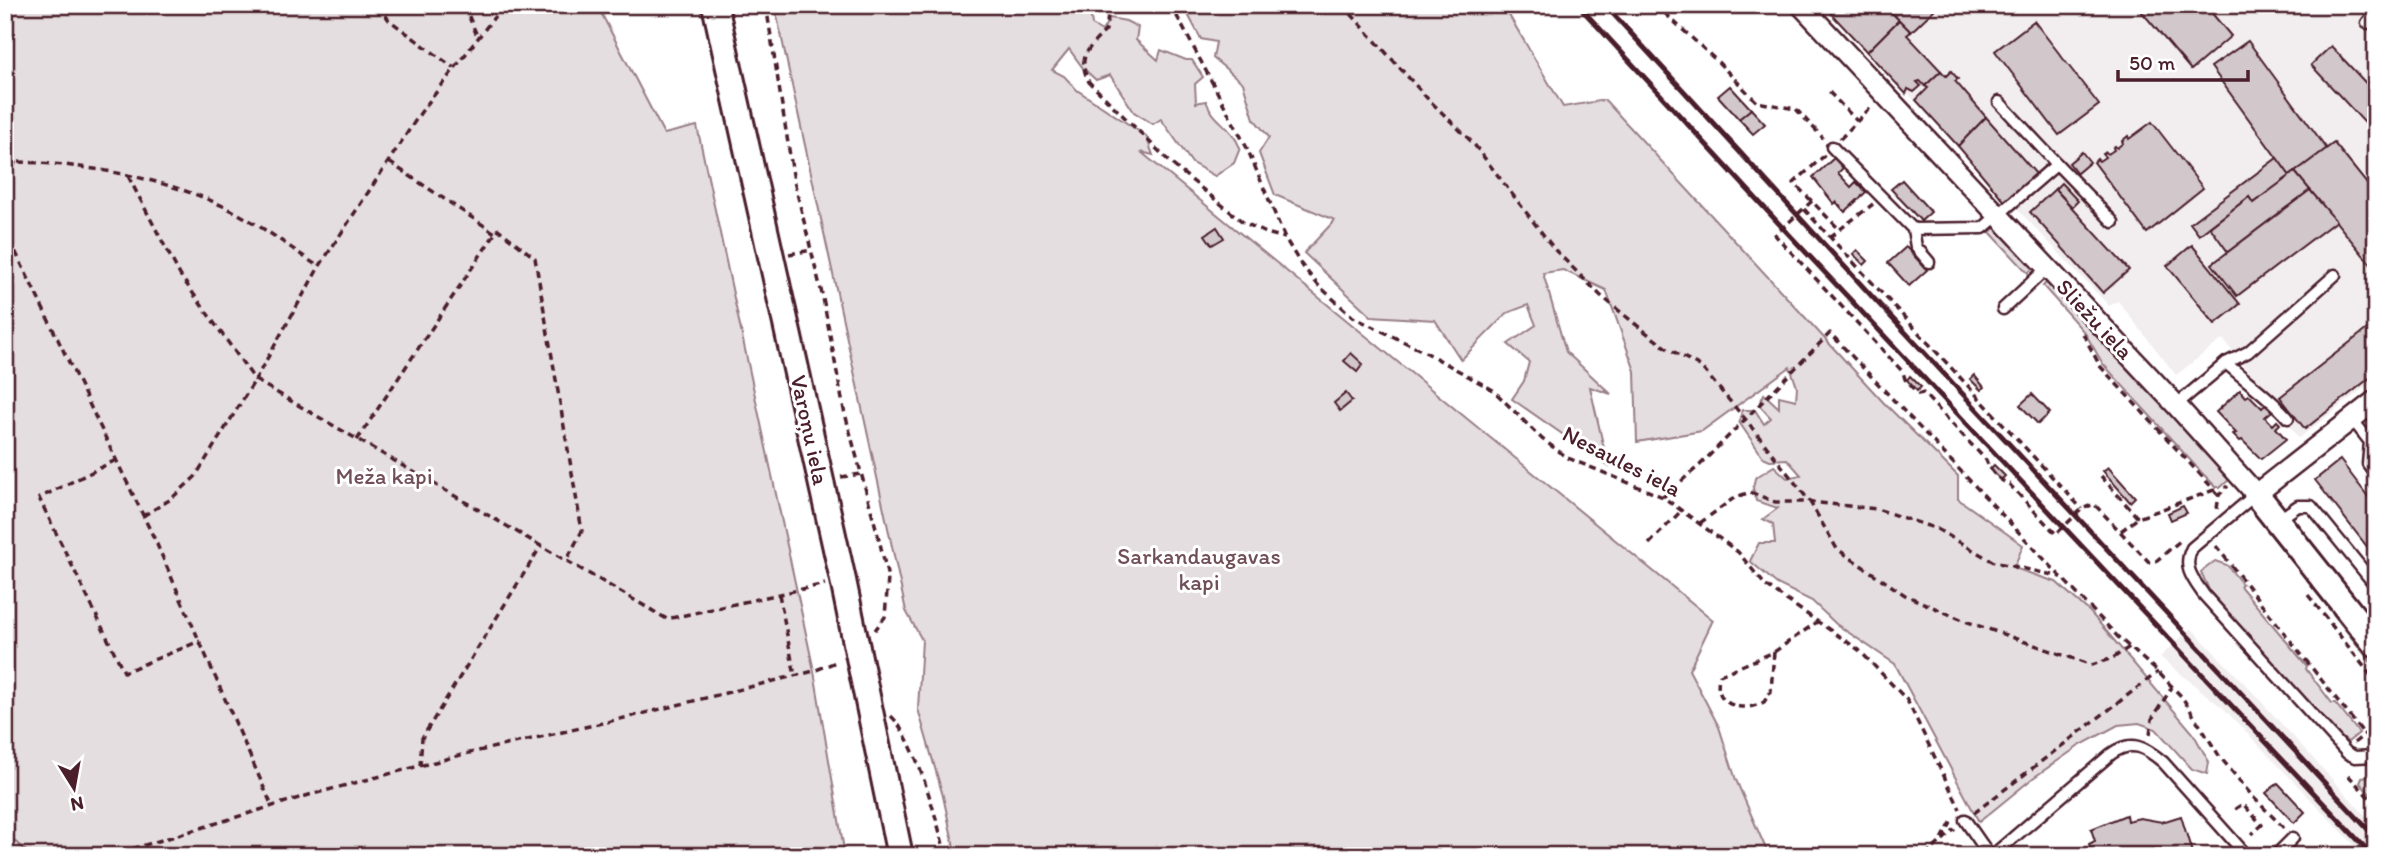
<svg xmlns="http://www.w3.org/2000/svg" width="2381" height="861" font-family="Itim,sans-serif">
  <style>
    .built { fill: #f2eeef }
    .green { fill: #e5dee0; stroke: #987e86; stroke-width: 2 }
    .building { fill: #d2c7cb; stroke: #4a1f2b; stroke-width: 2 }
    .lines { fill: none; stroke-linecap: round; stroke-linejoin: round }
    .service-casing { stroke: #4a1f2b; stroke-width: 15 }
    .pedestrian-casing { stroke: #4a1f2b; stroke-width: 19 }
    .minor-casing { stroke: #4a1f2b; stroke-width: 24 }
    .tertiary-casing { stroke: #4a1f2b; stroke-width: 30 }
    .path { stroke: #4a1f2b; stroke-width: 3.5; stroke-dasharray: 7 5; stroke-linecap: butt }
    .service { stroke: #fff; stroke-width: 10 }
    .pedestrian { stroke: #fff; stroke-width: 14 }
    .minor { stroke: #fff; stroke-width: 19 }
    .tertiary { stroke: #fff; stroke-width: 24 }
    .rail { stroke: #4a1f2b; stroke-width: 5 }
    .labels { text-anchor: middle; dominant-baseline: central; stroke-width: 6; stroke-linejoin: round; paint-order: stroke }
    .street-label { font-size: 23px; fill: #4a1f2b; stroke: #fff }
    .park-label { font-size: 23px; fill: #714f58; stroke: #fff }
  </style>
  <rect width="100%" height="100%" fill="#fff"/>
  <filter id="ink" filterUnits="userSpaceOnUse"><feTurbulence type="fractalNoise" baseFrequency=".0143" numOctaves="2"/><feDisplacementMap in="SourceGraphic" scale="14" xChannelSelector="R" yChannelSelector="G"/><feConvolveMatrix kernelMatrix="1 2 1 2 8 2 1 2 1" color-interpolation-filters="sRGB"/></filter>
  <g filter="url(#ink)">
    <!-- built -->
    <g class="built">
      <polygon points="1824,5 2348,5 2376,26 2376,379 2299,438 2223,339 2176,375 2118,301 2109,306"/>
      <polygon points="2191,628 2246,685 2376,827 2376,856 2365,856 2224,709 2160,657"/>
    </g>
    <!-- green -->
    <g class="green">
      <polygon points="5,5 597,5 664,134 697,126 814,671 845,856 32,856 5,833"/>
      <path d="M778,5h316l-4,5 2,15 10,6 8,-13 16,3 12,6 -2,13 22,20 3,-10 25,10h6l11,17 -8,7 1,19 10,-2c8,21 25,24 34,47l-6,15 -19,13 -23,-13 -31,-44 -8,5 -19,-12 -24,-37 -14,5 -13,-12 -14,-19 -17,21 12,6 13,14 69,46 7,19 -12,-3 572,468 -24,50 30,57 17,53 33,76h-813l-13,-60 -25,-87 4,-69 -16,-29 -131,-604z"/>
      <polygon points="1183,5 1503,5 1563,107 1605,100 1884,403 1958,476 1958,499 2023,545 2014,568 2056,582 2090,612 2193,733 2209,762 2207,774 2192,769 2156,729 2139,723 2118,725 2079,746 2033,778 1979,822 1895,664 1836,624 1812,601 1777,584 1750,561 1759,543 1775,543 1773,524 1763,519 1778,508 1756,501 1753,488 1755,478 1774,466 1787,478 1801,475 1787,459 1770,460 1763,457 1739,422 1742,410 1755,410 1764,424 1771,418 1759,405 1764,394 1779,408 1779,396 1796,400 1797,387 1790,367 1702,431 1637,442 1635,371 1606,290 1563,270 1543,273 1566,352 1611,394 1590,387 1608,466 1512,399 1524,381 1529,362 1508,344 1536,325 1528,305 1507,313 1461,360 1435,320 1371,316 1304,253 1335,220 1275,195 1259,153 1269,137 1254,119 1243,83 1213,58 1216,42 1201,39"/>
      <polygon points="1996,227 2033,268 2028,273 1990,232"/>
      <polygon points="2047,282 2231,478 2221,487 2216,487 2201,472 2103,364 2085,333 2043,286"/>
      <polygon points="2264,515 2376,658 2376,669 2259,519"/>
      <polygon points="2215,561 2227,565 2242,584 2240,586 2307,666 2306,669 2332,703 2335,703 2359,733 2348,742 2337,734 2210,592 2201,572"/>
      <polygon points="2376,775 2376,801 2360,783 2362,777"/>
    </g>
    <!-- building -->
    <g class="building">
      <polygon points="1823,5 1885,5 1899,20 1867,52"/>
      <polygon points="1892,5 1939,5 1911,32 1888,9"/>
      <polygon points="2136,5 2205,5 2231,36 2191,70"/>
      <polygon points="1899,20 1911,32 1907,35 1941,71 1925,86 1920,81 1917,82 1921,86 1914,92 1908,89 1906,94 1867,52"/>
      <polygon points="2034,21 2099,105 2059,135 1995,51"/>
      <polygon points="2248,41 2327,149 2290,176 2211,67"/>
      <polygon points="2331,46 2376,94 2376,135 2311,65"/>
      <polygon points="1941,71 1946,76 1951,71 1958,79 1955,81 1986,117 1958,146 1916,100 1928,88 1925,86"/>
      <polygon points="1730,86 1751,109 1739,119 1718,96"/>
      <polygon points="1751,109 1765,124 1753,134 1739,119"/>
      <polygon points="1986,117 2037,175 2006,203 1958,146"/>
      <polygon points="2152,122 2203,188 2147,233 2094,162 2097,159 2099,161 2105,157 2103,154 2106,152 2108,154 2114,150 2113,148 2115,146 2117,148 2123,143 2122,141 2128,136 2129,139"/>
      <polygon points="2334,143 2376,195 2376,265 2373,267 2295,172"/>
      <polygon points="2082,152 2090,162 2077,173 2069,163"/>
      <polygon points="1834,158 1843,168 1838,173 1851,187 1856,182 1866,192 1845,212 1836,202 1834,204 1813,177"/>
      <polygon points="2277,158 2290,176 2253,203 2249,197 2199,235 2190,223"/>
      <polygon points="2295,172 2310,190 2228,252 2210,227 2249,197 2253,203"/>
      <polygon points="1902,180 1931,212 1921,221 1891,189"/>
      <polygon points="2061,183 2078,201 2072,207 2055,189"/>
      <polygon points="2055,189 2129,270 2103,293 2030,212"/>
      <polygon points="2310,190 2336,221 2237,296 2212,264"/>
      <polygon points="1217,227 1224,238 1212,245 1205,235"/>
      <polygon points="2192,245 2240,304 2215,324 2167,266"/>
      <polygon points="1906,247 1927,270 1909,286 1888,263"/>
      <polygon points="1857,250 1868,261 1864,265 1853,254"/>
      <polygon points="2376,322 2376,373 2305,429 2280,397"/>
      <polygon points="1351,353 1363,364 1357,372 1344,361"/>
      <polygon points="1974,375 1984,387 1981,390 1970,379"/>
      <polygon points="1910,376 1921,387 1917,391 1907,380"/>
      <polygon points="2240,390 2246,397 2249,395 2262,408 2265,405 2272,411 2265,417 2273,425 2277,421 2280,424 2276,428 2286,439 2261,459 2242,440 2240,441 2233,434 2236,433 2216,412"/>
      <polygon points="1346,393 1352,401 1340,411 1334,403"/>
      <polygon points="2032,394 2050,413 2038,424 2020,405"/>
      <polygon points="2340,460 2376,507 2376,558 2315,480"/>
      <polygon points="1994,465 2005,476 2001,480 1990,469"/>
      <polygon points="2108,467 2135,497 2130,502 2103,471"/>
      <polygon points="2183,506 2187,513 2171,520 2168,513"/>
      <polygon points="2278,783 2305,812 2294,823 2266,793"/>
      <polygon points="2126,815 2127,821 2140,818 2162,822 2181,816 2193,856 2093,856 2089,844 2095,841 2091,829"/>
    </g>
    <g class="lines">
      <!-- service casing -->
      <g class="service-casing">
        <g id="service">
          <polyline points="2367,23 2376,12"/>
          <polyline points="1832,147 1913,229 1916,247 1929,262"/>
          <polyline points="2057,164 2113,222"/>
          <polyline points="1913,229 1983,228 2057,164 1999,102"/>
          <polyline points="2003,309 2047,268"/>
          <path d="M2226,363c21,19 43,33 62,55"/>
          <polyline points="2176,405 2226,363 2248,352 2335,275"/>
          <polyline points="2352,419 2370,442 2368,464 2376,474"/>
          <path d="M2256,494l-64,54c-10,19 1,31 12,47l143,158 8,4 21,-1"/>
          <polyline points="2278,520 2298,506 2311,506 2376,586"/>
          <polyline points="1965,820 1990,856"/>
          <path d="M1992,856l119,-102c21,-15 34,-7 52,8l84,94"/>
          <polyline points="2275,856 2293,838"/>
        </g>
      </g>
      <!-- pedestrian casing -->
      <g class="pedestrian-casing">
        <polyline id="pedestrian" points="5,159 7,162"/>
      </g>
      <!-- minor casing -->
      <g class="minor-casing">
        <polyline id="minor" points="1801,5 2176,405 2256,494 2376,400"/>
      </g>
      <!-- tertiary casing -->
      <g class="tertiary-casing">
        <g id="tertiary">
          <polyline points="715,5 843,580 900,856"/>
          <polyline points="2256,494 2376,645"/>
        </g>
      </g>
      <!-- path -->
      <g class="path">
        <polyline points="378,5 389,20 454,68"/>
        <polyline points="464,5 478,38"/>
        <polyline points="766,5 794,181 823,298 844,410 879,539 888,578 885,617 875,630"/>
        <path d="M1105,5l3,10 -2,15c-17,18 -30,27 -17,52l85,84 69,56 23,11 19,5"/>
        <polyline points="1171,5 1247,148 1285,238 1300,263 1318,285 1353,317 1427,353 1493,390 1542,439 1568,458 1663,497 1738,552 1766,586 1859,650 1907,700 1960,809"/>
        <polyline points="1343,5 1427,98 1473,143 1555,250 1600,295 1634,323 1665,347 1700,366 1746,420 1810,502 1877,509 1937,529 1994,562 2062,577"/>
        <polyline points="1656,5 1718,62 1757,102 1796,109 1823,138"/>
        <polyline points="1829,92 1857,121"/>
        <polyline points="1840,139 1873,105"/>
        <polyline points="1825,155 1794,183 1839,229"/>
        <path d="M19,162c67,2 144,16 204,44 34,16 65,40 96,61"/>
        <polyline points="389,162 495,233"/>
        <polyline points="128,176 180,275 255,380 319,267 421,112 495,16"/>
        <path d="M1812,201l-37,34 128,137 2,7 13,15 5,-1 63,67c4,11 12,20 23,24l47,50 26,-25 12,-5 55,58 7,-1 24,-20"/>
        <polyline points="1804,209 2082,509"/>
        <polyline points="5,230 155,540 272,806"/>
        <polyline points="1830,237 1873,204"/>
        <polyline points="789,254 812,250"/>
        <polyline points="2083,334 2100,366 2219,495"/>
        <polyline points="357,440 498,229 535,258 582,531 566,561"/>
        <polyline points="116,460 39,498 124,672 200,641"/>
        <polyline points="2101,476 2138,518"/>
        <polyline points="841,477 861,474"/>
        <polyline points="1663,497 1700,465 1830,333 2118,637 2158,672 2182,697 2220,757 2253,797 2284,828"/>
        <polyline points="2217,509 2219,495 2228,486"/>
        <polyline points="143,516 171,499 195,477 255,380 667,619 825,584"/>
        <polyline points="1700,523 1734,498 1750,492 1775,502 1810,502 1837,549 1905,595 1965,621 2092,665 2113,658 2131,646"/>
        <polyline points="2121,531 2138,518 2214,490"/>
        <polyline points="1649,544 1682,510"/>
        <polyline points="2216,546 2364,734"/>
        <polyline points="779,594 795,676"/>
        <polyline points="2308,595 2376,682"/>
        <path d="M1774,652l-3,39 -7,11c-5,2 -11,5 -17,5 -20,1 -34,-12 -27,-32l54,-23 43,-30"/>
        <path d="M891,716c25,23 46,105 55,140"/>
        <polyline points="2150,734 2152,719 2172,687"/>
        <polyline points="2354,743 2376,725"/>
        <polyline points="420,766 422,738 541,546"/>
        <polyline points="2348,775 2376,805"/>
        <polyline points="2235,809 2243,804 2262,825 2252,834"/>
        <polyline points="1974,813 2158,672"/>
        <polyline points="1942,839 1952,821"/>
        <polyline points="109,856 309,795 465,754 629,717 814,671 838,661"/>
        <polyline points="1925,856 1955,829"/>
      </g>
      <!-- service -->
      <use href="#service" class="service"/>
      <!-- pedestrian -->
      <use href="#pedestrian" class="pedestrian"/>
      <!-- minor -->
      <use href="#minor" class="minor"/>
      <!-- tertiary -->
      <use href="#tertiary" class="tertiary"/>
      <!-- rail -->
      <g class="rail">
        <polyline points="1578,5 1783,228 2373,856"/>
        <polyline points="1605,5 1878,303 2376,838"/>
      </g>
    </g>
  </g>
  <g class="labels">
    <!-- street labels -->
    <g class="street-label">
      <text transform="translate(2095 319) rotate(47)">Sliežu iela</text>
      <text transform="translate(810 430) rotate(78)">Varoņu iela</text>
      <text transform="translate(1622 461) rotate(27)">Nesaules iela</text>
    </g>
    <!-- park labels -->
    <g class="park-label">
      <text x="384" y="476">Meža kapi</text>
      <text x="1199" y="556">Sarkandaugavas<tspan x="1199" dy="26">kapi</tspan></text>
    </g>
  </g>
  <!-- margin -->
  <rect width="2381" height="861" fill="none" stroke="#fff" stroke-width="28"/>
  <rect x="14" y="14" width="2353" height="833" fill="none" stroke="#4a1f2b" stroke-width="2.5" filter="url(#ink)"/>
  <!-- north arrow -->
  <g transform="translate(74 788) rotate(169)" stroke="#ffffff" stroke-width="5" paint-order="stroke">
  <path d="M0-5L12 26L0 18L-12 26Z" fill="#4a1f2b"/>
  <text y="-10" font-size="19" font-weight="bold" text-anchor="middle" fill="#4a1f2b">N</text>
  </g>
  <!-- scale -->
  <path d="M2118 70v10h130v-10" fill="none" stroke="#4a1f2b" stroke-width="3.5"/>
  <text x="2129" y="70" font-size="21" fill="#4a1f2b" stroke="#ffffff" stroke-width="5" paint-order="stroke">50 m</text>
</svg>
